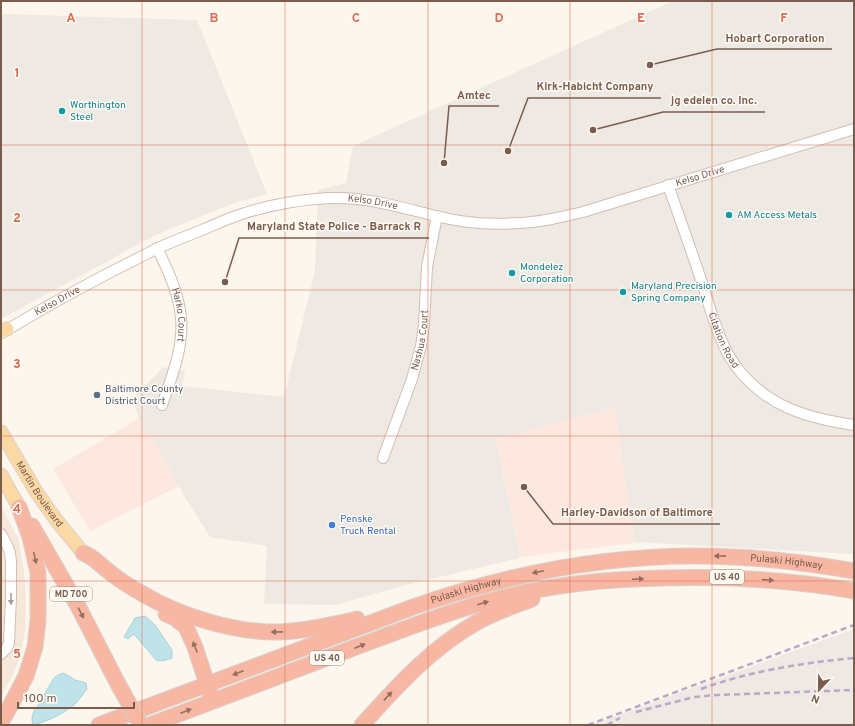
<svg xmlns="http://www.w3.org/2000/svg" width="855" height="726" font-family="Overpass,sans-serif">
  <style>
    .residential { fill: #f5e8da }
    .commercial { fill: #fde8e0 }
    .industrial { fill: #efe9e4 }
    .water { fill: #bfe3e8; stroke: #a5d3da }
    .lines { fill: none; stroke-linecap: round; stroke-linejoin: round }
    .minor-casing { stroke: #d1beb0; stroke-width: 12 }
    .major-casing { stroke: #dad1cd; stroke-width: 15 }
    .highway-casing { stroke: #dad1cd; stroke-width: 17 }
    .minor { stroke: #fff; stroke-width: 10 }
    .major { stroke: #fbd9a5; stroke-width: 13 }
    .highway { stroke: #f7b7a3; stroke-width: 15 }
    .rail { stroke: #b9a8c9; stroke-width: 2.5; stroke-dasharray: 6 4; stroke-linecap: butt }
    .highway-bridge-casing { stroke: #dad1cd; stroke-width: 17; stroke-linecap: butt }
    .highway-bridge { stroke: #f7b7a3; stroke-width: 15 }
    .oneway { fill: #936e5e }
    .oneway2 { fill: #af9d94 }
    .grid { fill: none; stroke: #dc6d51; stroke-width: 1; stroke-opacity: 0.55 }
    .culture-dot { fill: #0f9aa8; stroke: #fffaf3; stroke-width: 1.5 }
    .service-dot { fill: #5c6f8a; stroke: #fffaf3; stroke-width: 1.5 }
    .shop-dot { fill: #3f7fe0; stroke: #fffaf3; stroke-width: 1.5 }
    .labels { text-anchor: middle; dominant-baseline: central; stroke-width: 3; stroke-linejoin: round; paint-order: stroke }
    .shield { fill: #fffaf3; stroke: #a28b7f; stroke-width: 1 }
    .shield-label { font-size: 9px; font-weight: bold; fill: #7a5c4d }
    .culture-label { font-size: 10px; fill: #0d838f; stroke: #fffaf3; text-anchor: start }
    .street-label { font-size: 10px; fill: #7a5c4d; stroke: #fffaf3 }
    .service-label { font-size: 10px; fill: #4e5e75; stroke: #fffaf3; text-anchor: start }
    .shop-label { font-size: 10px; fill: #366cbe; stroke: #fffaf3; text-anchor: start }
    .grid-label { font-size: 13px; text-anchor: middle; font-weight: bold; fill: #dc6d51; stroke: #fffaf3; stroke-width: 3; stroke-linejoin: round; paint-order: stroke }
    .leader { fill: none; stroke: #7a5c4d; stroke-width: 1.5 }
    .callout-dot { fill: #7a5c4d; stroke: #fffaf3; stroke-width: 1.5 }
    .callout-label { font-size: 11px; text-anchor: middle; font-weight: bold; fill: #7a5c4d; stroke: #fffaf3; stroke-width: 3; stroke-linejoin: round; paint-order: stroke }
  </style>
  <rect width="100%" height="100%" fill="#fdf6ec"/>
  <!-- residential -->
  <polygon class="residential" points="1,507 18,538 24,571 26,600 25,631 19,660 11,679 1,696"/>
  <!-- commercial -->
  <g class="commercial">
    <polygon points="616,407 634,543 520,557 496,438"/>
    <polygon points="138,419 144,432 153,438 179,486 90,531 53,469"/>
  </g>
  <!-- industrial -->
  <g class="industrial">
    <polygon points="673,1 854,1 854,554 634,542 615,407 496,439 520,558 402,586 335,605 264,604 267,546 210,537 183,494 153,438 144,432 138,419 135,404 136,394 159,372 163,367 185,371 182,386 284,397 315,271 318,190 346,183 353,146"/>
    <polygon points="1,14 197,20 267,194 237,202 204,215 154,236 1,319"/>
    <polygon points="854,629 854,725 592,725 739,671"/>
  </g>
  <!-- water -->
  <g class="water">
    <path d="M145,616l10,9 17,25v8c-6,2 -10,4 -16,2l-22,-26 -6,5 -4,-2 11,-19z"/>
    <path d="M63,673l6,3 6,4 11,3 1,6c-4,5 -8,11 -12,15 -10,9 -29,18 -42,21 -2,-7 -1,-12 4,-18l17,-29 4,-3z"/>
  </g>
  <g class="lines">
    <!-- minor casing -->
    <g class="minor-casing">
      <g id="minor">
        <path id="s1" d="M668,185c12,34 24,67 35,101 7,22 13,45 24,66 2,5 6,9 8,13 30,41 71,53 119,60"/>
        <path id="s2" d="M157,248c11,22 22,46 24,70 3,29 -10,61 -19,87"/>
        <path id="s3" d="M2,333c34,-21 69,-40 105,-59 16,-8 33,-17 49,-25 15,-7 31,-13 46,-19 12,-5 25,-11 37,-15 28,-10 68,-17 97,-17 35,0 67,10 100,18 27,7 56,9 83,7 22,-1 43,-6 64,-11l271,-83"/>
        <path id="s4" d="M383,458l29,-79 9,-33 3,-21 3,-58 10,-51"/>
        <polyline points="1,534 7,545 10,553 11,561 11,597 9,643 7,648 1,654"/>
      </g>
    </g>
    <!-- major casing -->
    <g class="major-casing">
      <g id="major">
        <polyline points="1,331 7,329"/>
        <path id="s5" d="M1,432l36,61 20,28 26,32"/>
        <polyline points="1,475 19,507"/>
      </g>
    </g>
    <!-- highway casing -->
    <g class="highway-casing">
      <g id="highway">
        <polyline points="32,526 78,606 118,684"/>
        <path d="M83,553c10,3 16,11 24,17 11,9 23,17 36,24 37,22 92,39 136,38 27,-1 53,-7 78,-13"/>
        <polyline points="166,614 175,618 186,627 195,647 210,693"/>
        <polyline points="1,722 7,712 26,676 35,647 38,620 38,573 30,537 19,507"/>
        <path id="s6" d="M99,725l314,-118c103,-36 211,-56 321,-50 40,2 80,7 120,14"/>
        <path d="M150,725c66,-25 132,-50 198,-75 52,-19 103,-40 157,-53 51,-13 103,-18 156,-19 66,-2 127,1 193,13"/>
        <path d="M362,725c35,-39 70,-78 117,-104 16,-9 35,-15 53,-22"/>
      </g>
    </g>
    <!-- minor -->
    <use href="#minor" class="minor"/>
    <!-- major -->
    <use href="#major" class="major"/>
    <!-- highway -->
    <use href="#highway" class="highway"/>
    <!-- rail -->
    <g class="rail">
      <path d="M701,689c49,-18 101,-26 153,-31"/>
      <polyline points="636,712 694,697 717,695 854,690"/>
      <polyline points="588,725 854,625"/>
      <polyline points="607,725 620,718"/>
    </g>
    <!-- highway-bridge casing -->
    <g class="highway-bridge-casing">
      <polyline id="highway-bridge" points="118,684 141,725"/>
    </g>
    <!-- highway-bridge -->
    <use href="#highway-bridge" class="highway-bridge"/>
  </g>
  <!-- one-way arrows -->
  <defs><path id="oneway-solid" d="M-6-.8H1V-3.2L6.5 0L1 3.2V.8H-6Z"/></defs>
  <g class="oneway">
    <use href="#oneway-solid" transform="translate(720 556) rotate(-179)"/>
    <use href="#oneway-solid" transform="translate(35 558) rotate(77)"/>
    <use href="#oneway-solid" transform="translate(538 572) rotate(168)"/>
    <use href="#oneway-solid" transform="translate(638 579) rotate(-3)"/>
    <use href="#oneway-solid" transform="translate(768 580) rotate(4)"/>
    <use href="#oneway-solid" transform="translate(483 603) rotate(-16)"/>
    <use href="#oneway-solid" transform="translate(81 613) rotate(62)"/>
    <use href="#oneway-solid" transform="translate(277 632) rotate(179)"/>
    <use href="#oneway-solid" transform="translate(360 646) rotate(-21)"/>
    <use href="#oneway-solid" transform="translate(195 647) rotate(-112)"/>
    <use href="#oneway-solid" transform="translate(238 673) rotate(159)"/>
    <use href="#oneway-solid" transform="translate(388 696) rotate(-47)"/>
    <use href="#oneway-solid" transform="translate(186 711) rotate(-21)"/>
  </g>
  <use class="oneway2" href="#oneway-solid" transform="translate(11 599) rotate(91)"/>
  <!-- grid -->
  <path class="grid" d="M142,1v724M285,1v724M428,1v724M570,1v724M712,1v724M1,145h853M1,290h853M1,436h853M1,581h853"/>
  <!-- markers -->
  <g class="culture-dot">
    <circle cx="62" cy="111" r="4"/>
    <circle cx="729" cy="215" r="4"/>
    <circle cx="512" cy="273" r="4"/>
    <circle cx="623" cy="292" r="4"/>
  </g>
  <circle class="service-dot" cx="97" cy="395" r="4"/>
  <circle class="shop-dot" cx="332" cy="525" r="4"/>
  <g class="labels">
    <!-- shield labels -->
    <g class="shield">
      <rect x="710" y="570" width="34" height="14" rx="3"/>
      <rect x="50" y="587" width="42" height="14" rx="3"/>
      <rect x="310" y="651" width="34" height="14" rx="3"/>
    </g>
    <g class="shield-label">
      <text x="727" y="577">US 40</text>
      <text x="71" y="594">MD 700</text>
      <text x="327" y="658">US 40</text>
    </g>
    <!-- culture labels -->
    <g class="culture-label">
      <text x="70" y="105">Worthington<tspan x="70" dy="12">Steel</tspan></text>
      <text x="737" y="215">AM Access Metals</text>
      <text x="520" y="267">Mondelez<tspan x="520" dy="12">Corporation</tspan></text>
      <text x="631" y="286">Maryland Precision<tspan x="631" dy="12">Spring Company</tspan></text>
    </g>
    <!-- street labels -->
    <g class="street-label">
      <text stroke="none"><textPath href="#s3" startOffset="737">Kelso Drive</textPath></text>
      <text stroke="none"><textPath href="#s3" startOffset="401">Kelso Drive</textPath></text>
      <text stroke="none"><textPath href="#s3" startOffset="64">Kelso Drive</textPath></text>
      <text stroke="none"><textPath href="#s2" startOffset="71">Harko Court</textPath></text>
      <text stroke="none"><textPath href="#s4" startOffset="124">Nashua Court</textPath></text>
      <text stroke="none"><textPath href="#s1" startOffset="165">Citation Road</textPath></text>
      <text stroke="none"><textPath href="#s5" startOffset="73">Martin Boulevard</textPath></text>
      <text stroke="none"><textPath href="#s6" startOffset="715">Pulaski Highway</textPath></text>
      <text stroke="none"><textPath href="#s6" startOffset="391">Pulaski Highway</textPath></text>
    </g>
    <!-- service labels -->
    <g class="service-label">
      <text x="105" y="389">Baltimore County<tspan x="105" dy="12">District Court</tspan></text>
    </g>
    <!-- shop labels -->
    <g class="shop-label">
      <text x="340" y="519">Penske<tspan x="340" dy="12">Truck Rental</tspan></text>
    </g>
  </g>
  <g class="grid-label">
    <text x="71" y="22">A</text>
    <text x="214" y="22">B</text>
    <text x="356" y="22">C</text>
    <text x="499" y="22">D</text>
    <text x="641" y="22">E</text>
    <text x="784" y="22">F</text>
    <text x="17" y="77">1</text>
    <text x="17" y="222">2</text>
    <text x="17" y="368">3</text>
    <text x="17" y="513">4</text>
    <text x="17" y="658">5</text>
  </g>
  <!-- callouts -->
  <path class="leader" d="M650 65L717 49H832M508 151L528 98H661M444 163L449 106H499M593 130L663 112H765M225 282L239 238H429M524 487L553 524H720"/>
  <g class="callout-dot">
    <circle cx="650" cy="65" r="4"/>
    <circle cx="508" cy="151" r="4"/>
    <circle cx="444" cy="163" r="4"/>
    <circle cx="593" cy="130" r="4"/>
    <circle cx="225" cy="282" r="4"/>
    <circle cx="524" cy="487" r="4"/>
  </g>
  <g class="callout-label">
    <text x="775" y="42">Hobart Corporation</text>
    <text x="595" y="90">Kirk-Habicht Company</text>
    <text x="474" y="99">Amtec</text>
    <text x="714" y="104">jg edelen co. Inc.</text>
    <text x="334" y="230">Maryland State Police - Barrack R</text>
    <text x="637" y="516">Harley-Davidson of Baltimore</text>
  </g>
  <!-- border -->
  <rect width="855" height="726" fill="none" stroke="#7a5c4d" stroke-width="4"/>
  <!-- north arrow -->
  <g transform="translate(819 690) rotate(202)" stroke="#fffaf3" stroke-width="3" paint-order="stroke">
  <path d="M0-3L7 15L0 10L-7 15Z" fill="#7a5c4d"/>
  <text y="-6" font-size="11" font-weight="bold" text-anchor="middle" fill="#7a5c4d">N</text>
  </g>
  <!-- scale -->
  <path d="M18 702v6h116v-6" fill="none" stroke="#7a5c4d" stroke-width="2"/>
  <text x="24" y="702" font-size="12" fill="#7a5c4d" stroke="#fffaf3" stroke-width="3" paint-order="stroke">100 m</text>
</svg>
